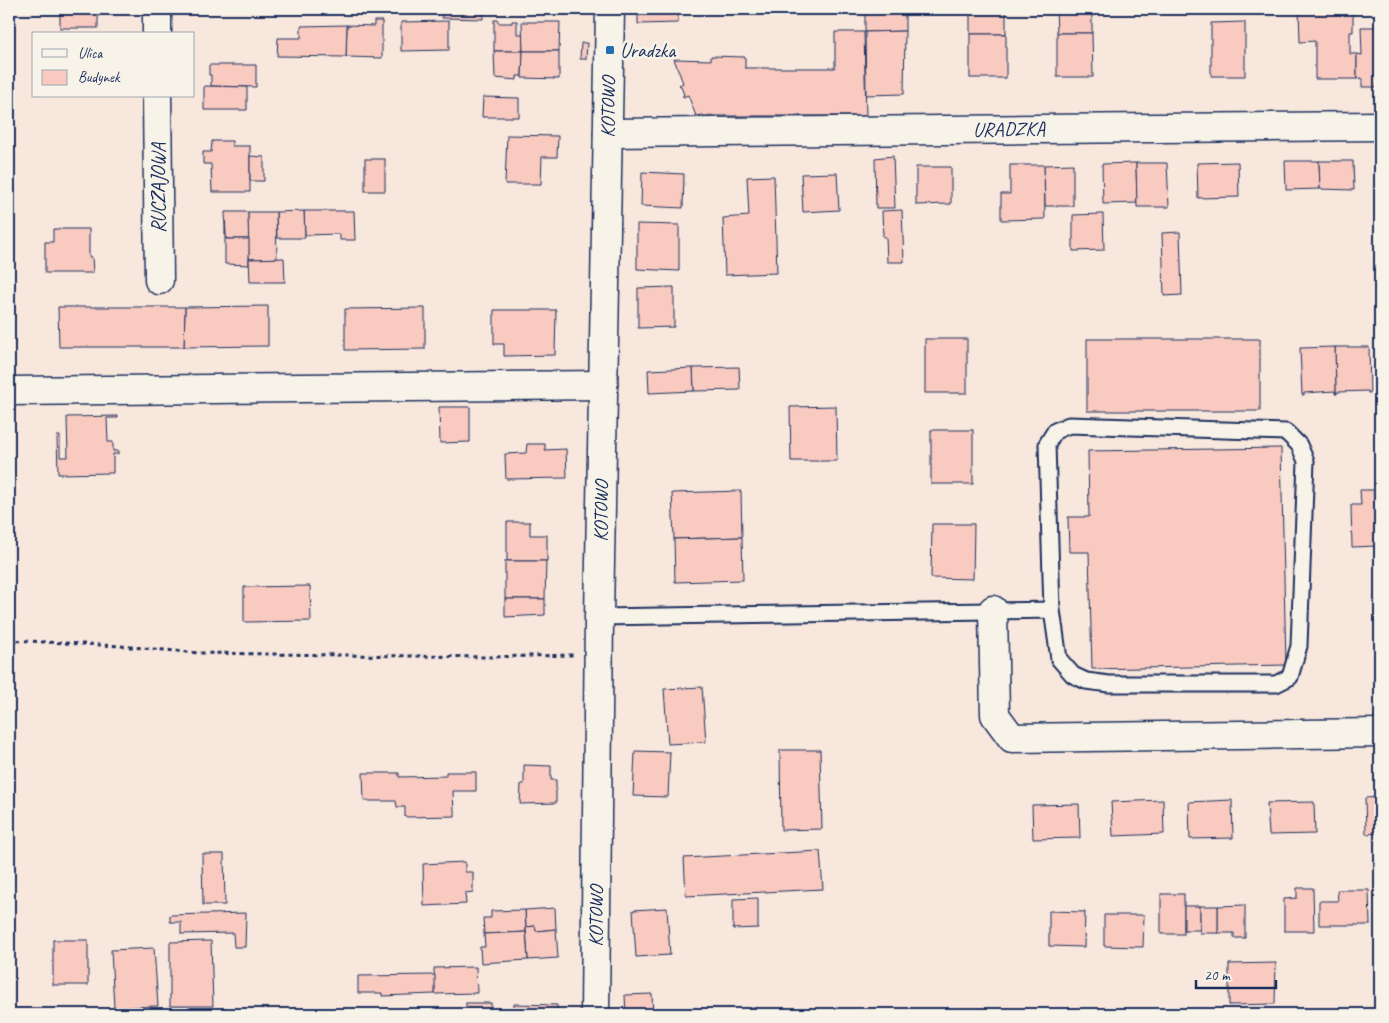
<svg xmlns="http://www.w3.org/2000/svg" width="1389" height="1023" font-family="Caveat,sans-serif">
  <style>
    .building { fill: #f9cabf; stroke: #1b2f5e }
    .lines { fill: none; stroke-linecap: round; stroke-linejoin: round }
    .lane-casing { stroke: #1b2f5e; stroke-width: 19 }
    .street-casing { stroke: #1b2f5e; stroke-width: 31 }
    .secondary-casing { stroke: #1b2f5e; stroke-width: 31 }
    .path { stroke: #1b2f5e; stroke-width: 3; stroke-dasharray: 4 4; stroke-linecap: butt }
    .lane { stroke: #f7f3e8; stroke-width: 15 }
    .street { stroke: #f7f3e8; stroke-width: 28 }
    .secondary { stroke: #f7f3e8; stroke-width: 28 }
    .poi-dot { fill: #1f6fb2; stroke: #f7f3e8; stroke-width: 2 }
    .labels { text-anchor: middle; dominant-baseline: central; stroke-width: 5; stroke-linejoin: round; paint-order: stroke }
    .poi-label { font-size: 20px; fill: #1b2f5e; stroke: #f7f3e8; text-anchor: start }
    .street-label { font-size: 20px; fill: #1b2f5e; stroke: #f7f3e8 }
  </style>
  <rect width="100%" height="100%" fill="#f8e7dc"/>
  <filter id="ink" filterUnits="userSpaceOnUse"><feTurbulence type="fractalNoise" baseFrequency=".02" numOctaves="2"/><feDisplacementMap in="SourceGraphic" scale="10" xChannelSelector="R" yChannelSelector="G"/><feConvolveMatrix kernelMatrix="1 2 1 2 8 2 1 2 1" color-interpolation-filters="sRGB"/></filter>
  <g filter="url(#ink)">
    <!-- building -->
    <g class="building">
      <rect x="60" y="9" width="38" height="19"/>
      <polygon points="442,9 484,9 483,19 442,18"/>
      <polygon points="638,9 678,9 678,23 638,24"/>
      <polygon points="865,9 905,9 905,31 865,32"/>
      <rect x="970" y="9" width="36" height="25"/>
      <polygon points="1056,9 1092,9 1092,33 1057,33"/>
      <polygon points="1299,9 1353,9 1353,32 1350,32 1350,54 1357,54 1357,79 1315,79 1315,41 1300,42"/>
      <polygon points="494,20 498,20 498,23 512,23 512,21 517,21 517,34 523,34 523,51 494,51"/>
      <polygon points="374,21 382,21 382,58 346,57 347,25 374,26"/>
      <polygon points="449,21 449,50 401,51 401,22"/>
      <polygon points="522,22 560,22 559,51 523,51"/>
      <polygon points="1245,22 1245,76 1211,76 1211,23"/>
      <polygon points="347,25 346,57 277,56 278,38 301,38 301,26"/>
      <polygon points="1361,27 1380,27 1380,87 1362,87 1362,78 1357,79 1357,54 1362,55"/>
      <polygon points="905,31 904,94 866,95 865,32"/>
      <polygon points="835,32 864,32 866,116 703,116 703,115 696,116 688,95 683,97 683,95 684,95 681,86 680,86 679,85 683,83 674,59 711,60 711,56 745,57 745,68 835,68"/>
      <polygon points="1057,33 1092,33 1093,77 1057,77"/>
      <rect x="970" y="34" width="36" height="44"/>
      <polygon points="581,43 587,43 586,59 580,59"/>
      <polygon points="494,51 523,51 522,76 517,76 517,80 495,78"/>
      <polygon points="523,51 559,51 559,79 522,78"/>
      <polygon points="209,65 256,65 256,87 211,86 211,75 209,75"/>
      <polygon points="204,86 247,87 247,110 204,110"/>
      <polygon points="483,97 519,98 519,117 482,117"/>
      <polygon points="507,135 558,136 557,157 542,157 541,184 505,184"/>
      <polygon points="212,141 232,141 232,146 250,146 250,192 212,192 211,164 203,164 203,152 211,152"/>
      <polygon points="250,156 264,157 264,181 250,181"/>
      <polygon points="893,156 895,208 876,208 875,158"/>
      <rect x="365" y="159" width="20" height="32"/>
      <polygon points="1285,161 1319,161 1320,189 1286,190"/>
      <polygon points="1319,161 1353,161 1354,190 1320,189"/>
      <polygon points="1238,162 1239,197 1198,198 1197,163"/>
      <polygon points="1136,163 1137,203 1103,204 1102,164"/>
      <polygon points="1136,163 1167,163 1169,207 1137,207"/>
      <polygon points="1073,164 1073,206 1045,206 1044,165"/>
      <polygon points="1010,165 1044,165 1045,219 1001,220 1001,194 1010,194"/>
      <polygon points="916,167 951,167 951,204 916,205"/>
      <polygon points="642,172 684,174 683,208 641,206"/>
      <polygon points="837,173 839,210 803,212 801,174"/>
      <polygon points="774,176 777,273 725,275 723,218 749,216 747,177"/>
      <polygon points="902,210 904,262 887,262 886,237 883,237 882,211"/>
      <polygon points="304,211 354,211 355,240 340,240 340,234 305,235"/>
      <polygon points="304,211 305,238 277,238 276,212"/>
      <polygon points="225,212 248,212 249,239 226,239"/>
      <polygon points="248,212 276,212 277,259 249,259"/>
      <polygon points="1103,214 1104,250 1073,251 1073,215"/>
      <polygon points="225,219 226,239 249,239 249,265 225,264"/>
      <polygon points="637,224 679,225 679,271 637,269"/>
      <polygon points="53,229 89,229 89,257 92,257 93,273 45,273 45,242 53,242"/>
      <polygon points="1180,232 1182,295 1164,296 1162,233"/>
      <polygon points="284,258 285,282 250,282 249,259"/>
      <polygon points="674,287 674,327 638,328 638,288"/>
      <polygon points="268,306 268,346 184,347 185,307"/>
      <polygon points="58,307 185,307 184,347 59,347"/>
      <polygon points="425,308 425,349 345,350 345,309"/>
      <polygon points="494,310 556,310 555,355 504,356 504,344 494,344"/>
      <rect x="925" y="339" width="42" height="54"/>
      <rect x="1087" y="339" width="173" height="72"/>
      <polygon points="1335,347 1369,347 1370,393 1368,393 1368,391 1337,392 1337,394 1336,394"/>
      <polygon points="1335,347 1336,394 1335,394 1335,391 1304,393 1304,395 1302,395 1300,348"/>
      <polygon points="739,367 740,390 694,391 693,368"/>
      <polygon points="693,368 694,391 649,393 648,370"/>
      <polygon points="836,406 837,461 791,461 790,407"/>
      <polygon points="439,407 470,407 470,442 440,443"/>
      <polygon points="118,416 118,418 107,418 108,442 113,442 113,451 118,451 118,454 113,454 113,473 58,474 57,436 60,436 60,457 68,457 67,417"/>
      <rect x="931" y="430" width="42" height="54"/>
      <polygon points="527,444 545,444 545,450 566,449 567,478 506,479 505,454 526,453"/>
      <polygon points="1281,448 1286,665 1092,669 1089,552 1069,552 1068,517 1089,517 1088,451"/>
      <polygon points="1360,490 1374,490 1376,546 1352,547 1351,505 1361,505"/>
      <polygon points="1374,490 1380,490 1380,546 1376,546"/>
      <polygon points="741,491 742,537 674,539 672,493"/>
      <polygon points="507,522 530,522 530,535 547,535 547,561 507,561"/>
      <polygon points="932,524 974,524 973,579 931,578"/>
      <polygon points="742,537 743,580 675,582 674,539"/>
      <polygon points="505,561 546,561 545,599 505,599"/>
      <polygon points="310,586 311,621 244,622 244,587"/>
      <polygon points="505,599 545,599 545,615 505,617"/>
      <polygon points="702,687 706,742 668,744 664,689"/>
      <polygon points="780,750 820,750 822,829 781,830"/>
      <polygon points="635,751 670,752 668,797 633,796"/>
      <polygon points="524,765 551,766 551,780 556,780 556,803 520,804 521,784 524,784"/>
      <polygon points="446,772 476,772 476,791 453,791 454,812 455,812 455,816 405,817 405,807 397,807 396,801 364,801 363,773 399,773 399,777 446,776"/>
      <polygon points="1380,797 1380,833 1366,834 1365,798"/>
      <polygon points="1163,800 1164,834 1113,836 1111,802"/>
      <polygon points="1232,800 1233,838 1190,839 1189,802"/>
      <polygon points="1314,802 1315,834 1269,835 1267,803"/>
      <polygon points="1079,804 1080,838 1033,839 1032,805"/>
      <polygon points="820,851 823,889 686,896 684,858"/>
      <polygon points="202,854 224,854 225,905 203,905"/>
      <polygon points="465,862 465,872 473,872 473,892 465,893 466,904 424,906 423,864"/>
      <polygon points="1297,888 1313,888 1314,931 1284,931 1284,899 1297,898"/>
      <polygon points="1337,890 1369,890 1370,925 1319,925 1319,901 1338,901"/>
      <rect x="1161" y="894" width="23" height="40"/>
      <polygon points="758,898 758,928 733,929 733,899"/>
      <polygon points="1245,905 1245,938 1234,938 1234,933 1218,933 1218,906"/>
      <rect x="1184" y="906" width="16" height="24"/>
      <rect x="1200" y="906" width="18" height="27"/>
      <polygon points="555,908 556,929 536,931 535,926 526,927 525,910"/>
      <polygon points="667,908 670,955 636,957 633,910"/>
      <polygon points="525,910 526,932 484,934 483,918 491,918 491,911"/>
      <polygon points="1049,911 1085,912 1084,947 1049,946"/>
      <polygon points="246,913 245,947 234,947 233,933 181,934 181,922 170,922 170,915"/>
      <polygon points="1104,915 1144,915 1143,947 1104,946"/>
      <polygon points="535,926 536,931 556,929 558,958 528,960 526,927"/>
      <polygon points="526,932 528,960 481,963 480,947 485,947 484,934"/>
      <rect x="53" y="940" width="35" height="45"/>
      <polygon points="211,941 213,1006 170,1006 170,942"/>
      <polygon points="154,948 158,1006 114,1008 111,950"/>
      <polygon points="1276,963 1275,1004 1229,1005 1229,964"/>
      <polygon points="476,967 477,993 435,994 434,968"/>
      <polygon points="435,975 435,994 382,996 382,993 358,993 358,976"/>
      <polygon points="652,994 653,1014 626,1014 625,995"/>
      <rect x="466" y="1003" width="25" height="11"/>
      <polygon points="514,1004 557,1005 557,1014 513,1014"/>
    </g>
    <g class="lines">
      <!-- lane casing -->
      <g class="lane-casing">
        <polyline id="lane" points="599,617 1052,610 1047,444 1055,431 1069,425 1286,432 1299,445 1306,461 1299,646 1290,677 1276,684 1109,684 1086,681 1073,675 1059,659 1052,610"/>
      </g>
      <!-- street casing -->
      <g class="street-casing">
        <g id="street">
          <polyline points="157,9 157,34"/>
          <polyline points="157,96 159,280"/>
          <polyline points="608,133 1380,126"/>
          <polyline points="9,391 603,385"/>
          <polyline points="993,610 995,715 1012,738 1380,733"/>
        </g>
      </g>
      <!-- secondary casing -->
      <g class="secondary-casing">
        <polyline id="secondary" points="595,1014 599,617 610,9"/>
      </g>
      <!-- path -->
      <polyline class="path" points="9,640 120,646 198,653 487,657 573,655"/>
      <!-- lane -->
      <use href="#lane" class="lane"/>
      <!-- street -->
      <use href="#street" class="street"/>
      <!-- secondary -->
      <use href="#secondary" class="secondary"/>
    </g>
  </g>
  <!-- markers -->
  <rect class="poi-dot" x="605" y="45" width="10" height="10" rx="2.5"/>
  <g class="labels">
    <!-- poi labels -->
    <g class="poi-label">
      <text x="620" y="50">Uradzka</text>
    </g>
    <!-- street labels -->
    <g class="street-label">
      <text transform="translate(608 107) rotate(-89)">KOTOWO</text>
      <text transform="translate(1009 129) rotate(-1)">URADZKA</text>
      <text transform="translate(158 188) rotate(-90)">RUCZAJOWA</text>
      <text transform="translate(601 511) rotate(-89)">KOTOWO</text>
      <text transform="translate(596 916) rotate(-89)">KOTOWO</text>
    </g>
  </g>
  <!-- margin -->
  <rect width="1389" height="1023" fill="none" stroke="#f7f3e8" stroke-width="30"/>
  <rect x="15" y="15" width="1359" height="993" fill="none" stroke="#1b2f5e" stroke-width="2" filter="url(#ink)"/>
  <!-- legend -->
  <rect x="32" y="32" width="162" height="65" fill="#f7f3e8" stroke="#9fa5b1"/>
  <rect x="42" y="49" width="25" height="8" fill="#f7f3e8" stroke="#9fa5b1"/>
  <text x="78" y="58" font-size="15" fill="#1b2f5e">Ulica</text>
  <rect x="42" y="70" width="25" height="15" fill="#f9cabf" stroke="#9fa5b1"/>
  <text x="78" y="82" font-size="15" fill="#1b2f5e">Budynek</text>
  <!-- scale -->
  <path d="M1196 980v8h80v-8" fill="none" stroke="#1b2f5e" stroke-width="2.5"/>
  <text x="1204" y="980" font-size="15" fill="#1b2f5e" stroke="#f7f3e8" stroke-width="4" paint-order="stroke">20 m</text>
</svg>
